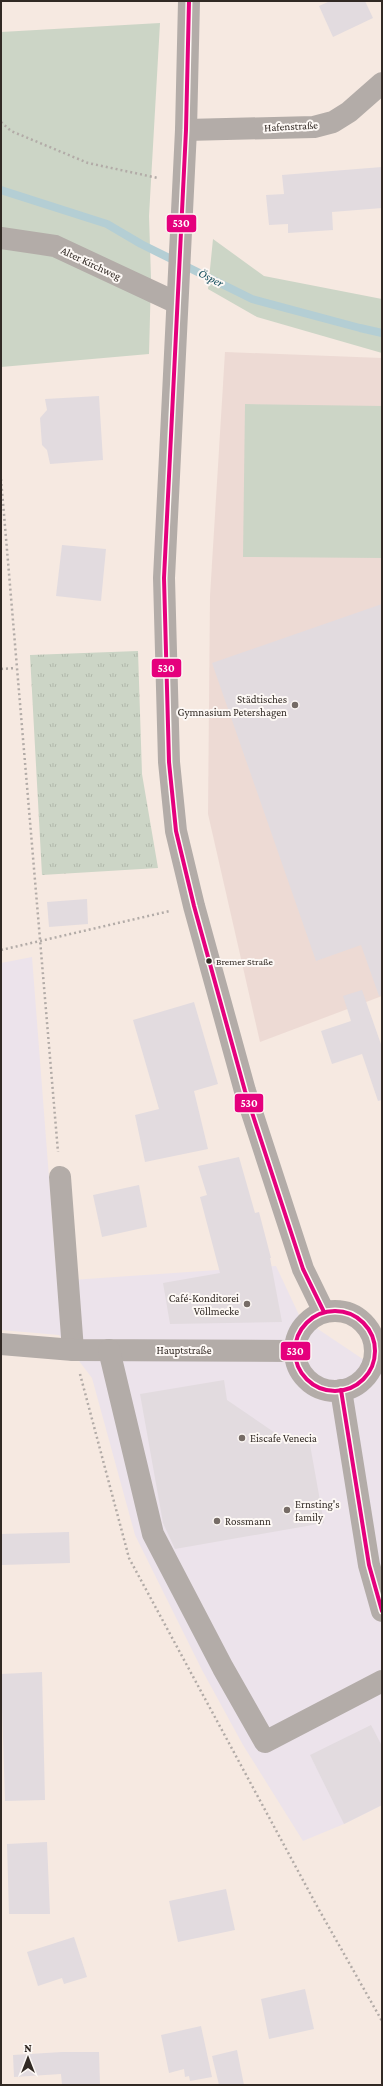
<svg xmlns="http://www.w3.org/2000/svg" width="383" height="2086" font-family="'Crimson Pro',serif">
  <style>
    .commercial { fill: #ece3eb }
    .education { fill: #eddad4 }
    .grass { fill: url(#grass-tufts) }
    .park { fill: #ccd5c6 }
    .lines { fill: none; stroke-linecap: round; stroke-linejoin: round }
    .stream { stroke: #b4ced4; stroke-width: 8 }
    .building { fill: #e2dbdf }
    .path { stroke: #b2aba7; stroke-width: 2.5; stroke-dasharray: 2 3; stroke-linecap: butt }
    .minor { stroke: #b3aca8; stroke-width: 22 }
    .bus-1-casing { stroke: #fdf8f5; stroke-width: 7 }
    .bus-1 { stroke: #e5007d; stroke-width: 4 }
    .poi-dot { fill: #766c66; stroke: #fdf8f5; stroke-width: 1.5 }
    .bus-dot { fill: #312924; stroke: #fdf8f5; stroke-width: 1.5 }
    .labels { text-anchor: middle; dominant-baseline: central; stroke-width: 4; stroke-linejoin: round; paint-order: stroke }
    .bus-label { font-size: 10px; fill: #312924; stroke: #fdf8f5; text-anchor: start }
    .street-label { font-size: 11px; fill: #312924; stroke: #fdf8f5 }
    .poi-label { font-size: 11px; fill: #312924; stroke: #fdf8f5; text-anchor: start }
    .water-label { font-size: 12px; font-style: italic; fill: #1a5261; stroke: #fdf8f5 }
    .line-badge { stroke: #fdf8f5; stroke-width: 1.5 }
    .badge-label { font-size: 11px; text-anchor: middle; font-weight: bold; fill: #fff }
  </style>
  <defs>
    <pattern id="grass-tufts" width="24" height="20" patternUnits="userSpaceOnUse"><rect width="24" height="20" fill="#ccd5c6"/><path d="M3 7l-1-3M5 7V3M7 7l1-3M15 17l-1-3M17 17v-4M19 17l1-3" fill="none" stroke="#b0b7aa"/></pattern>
  </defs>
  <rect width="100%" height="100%" fill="#f6e9e1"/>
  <!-- commercial -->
  <polygon class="commercial" points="32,957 57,1281 276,1266 300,1317 382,1372 382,1805 344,1824 303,1841 243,1745 202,1670 135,1535 92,1378 59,1335 1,1330 1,963"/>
  <!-- education -->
  <polygon class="education" points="225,352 382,358 382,996 260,1042 208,814 210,596"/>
  <!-- grass -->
  <polygon class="grass" points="138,651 142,774 158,868 42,875 30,655"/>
  <!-- park -->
  <g class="park">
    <polygon points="160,23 149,216 151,278 149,354 1,367 1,32"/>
    <polygon points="213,239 264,276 382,299 382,353 257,317 208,289"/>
    <polygon points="245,404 382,406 382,558 243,557"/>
  </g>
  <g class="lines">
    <!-- stream -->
    <polyline class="stream" points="1,190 107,224 141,244 252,299 360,328 382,333"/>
  </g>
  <!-- building -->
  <g class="building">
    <polygon points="330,1 365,1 373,18 333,37 319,6"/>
    <polygon points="382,167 382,208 332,212 333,230 288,233 288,224 269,225 266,195 284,194 282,175"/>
    <polygon points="99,396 103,460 50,464 47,450 42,445 40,418 47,410 45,399"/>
    <polygon points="62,545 106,549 101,601 56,596"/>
    <polygon points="382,604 382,995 379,996 361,945 316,961 212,663"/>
    <polygon points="87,899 88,924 49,927 47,902"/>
    <polygon points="362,990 382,1047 382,1100 378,1101 362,1054 332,1064 321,1031 351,1021 343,996"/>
    <polygon points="194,1002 218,1084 194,1091 208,1149 145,1162 135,1115 159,1109 133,1020"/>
    <polygon points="239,1157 255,1213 259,1212 271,1258 270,1258 282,1322 170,1324 163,1283 220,1273 200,1197 207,1195 198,1166"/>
    <polygon points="139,1185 147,1227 102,1237 93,1195"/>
    <polygon points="224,1380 227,1400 290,1443 309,1439 324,1523 175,1549 163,1523 140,1394"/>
    <polygon points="69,1532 70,1563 1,1565 1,1534"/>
    <polygon points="42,1672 45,1800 5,1801 1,1674"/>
    <polygon points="371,1725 382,1746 382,1805 344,1824 310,1755"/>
    <polygon points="47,1842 50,1914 9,1914 7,1844"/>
    <polygon points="226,1889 235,1930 178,1942 169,1901"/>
    <polygon points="74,1937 87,1977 64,1984 62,1978 38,1986 27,1952"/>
    <polygon points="305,1989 314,2029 269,2039 261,1999"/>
    <polygon points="201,2026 212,2077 190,2081 189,2076 185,2077 184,2069 169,2073 161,2035"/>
    <polygon points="237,2050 244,2085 219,2085 212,2056"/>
    <polygon points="62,2052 99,2052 100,2085 62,2085 61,2074 14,2077 13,2055"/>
  </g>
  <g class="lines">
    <!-- path -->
    <g class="path">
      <polyline points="1,122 11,131 88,163 158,178"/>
      <polyline points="1,479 58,1152"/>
      <polyline points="1,669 16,668"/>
      <polyline points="1,950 170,911"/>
      <polyline points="80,1374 129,1558 318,1908 382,2021"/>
    </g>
    <!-- minor -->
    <g class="minor">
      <polyline points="189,1 186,130 164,578 169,762 176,831 194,906 245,1091 303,1269 324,1312"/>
      <polyline points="186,130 314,127 333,122 349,112 382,83"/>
      <polyline points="1,238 55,246 177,303"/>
      <polyline points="60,1177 73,1350"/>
      <circle cx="335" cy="1351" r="40"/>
      <polyline points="1,1344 73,1350 295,1351"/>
      <polyline points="109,1350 153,1534 223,1668 265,1742 382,1681"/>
      <polyline points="341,1390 369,1565 382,1611"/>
    </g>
    <!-- bus-1 casing -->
    <g class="bus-1-casing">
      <g id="bus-1">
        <polyline points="189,1 186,130 164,578 169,762 176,831 194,906 245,1091 303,1269 324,1312"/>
        <circle cx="335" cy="1351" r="40"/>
        <polyline points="341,1390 369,1565 382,1611"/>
      </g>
    </g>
    <!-- bus-1 -->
    <use href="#bus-1" class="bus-1"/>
  </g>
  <!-- markers -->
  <g class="poi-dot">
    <circle cx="295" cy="705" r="4"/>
    <circle cx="247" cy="1304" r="4"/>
    <circle cx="242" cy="1438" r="4"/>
    <circle cx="287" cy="1510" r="4"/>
    <circle cx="217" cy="1521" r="4"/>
  </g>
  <circle class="bus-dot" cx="209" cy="961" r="3.5"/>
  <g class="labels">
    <!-- bus labels -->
    <g class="bus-label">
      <text x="216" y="961">Bremer Straße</text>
    </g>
    <!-- street labels -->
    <g class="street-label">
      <text transform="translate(291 126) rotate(-3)">Hafenstraße</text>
      <text transform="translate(91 263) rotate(25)">Alter Kirchweg</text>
      <text x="184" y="1350">Hauptstraße</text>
    </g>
    <!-- poi labels -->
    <g class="poi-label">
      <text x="287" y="699" text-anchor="end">Städtisches<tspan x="287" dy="13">Gymnasium Petershagen</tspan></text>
      <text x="239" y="1298" text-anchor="end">Café-Konditorei<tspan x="239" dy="13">Völlmecke</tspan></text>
      <text x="250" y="1438">Eiscafe Venecia</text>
      <text x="295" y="1504">Ernsting's<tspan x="295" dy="13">family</tspan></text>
      <text x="225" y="1521">Rossmann</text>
    </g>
    <!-- water labels -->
    <g class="water-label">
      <text transform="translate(211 278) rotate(27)">Ösper</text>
    </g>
  </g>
  <g class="line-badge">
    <rect x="166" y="214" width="31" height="19" rx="4" fill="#e5007d"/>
    <rect x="151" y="658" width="31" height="20" rx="4" fill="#e5007d"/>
    <rect x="234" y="1093" width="30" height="20" rx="4" fill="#e5007d"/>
    <rect x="280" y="1341" width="31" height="20" rx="4" fill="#e5007d"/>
  </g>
  <g class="badge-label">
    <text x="181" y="227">530</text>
    <text x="166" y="672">530</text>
    <text x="249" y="1107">530</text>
    <text x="295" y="1355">530</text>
  </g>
  <!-- border -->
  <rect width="383" height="2086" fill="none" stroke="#312924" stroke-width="4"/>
  <!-- north arrow -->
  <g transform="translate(28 2058)" stroke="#fdf8f5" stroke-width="3" paint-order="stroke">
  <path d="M0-3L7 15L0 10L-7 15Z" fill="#312924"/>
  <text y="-6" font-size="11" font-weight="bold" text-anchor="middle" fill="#312924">N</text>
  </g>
</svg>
